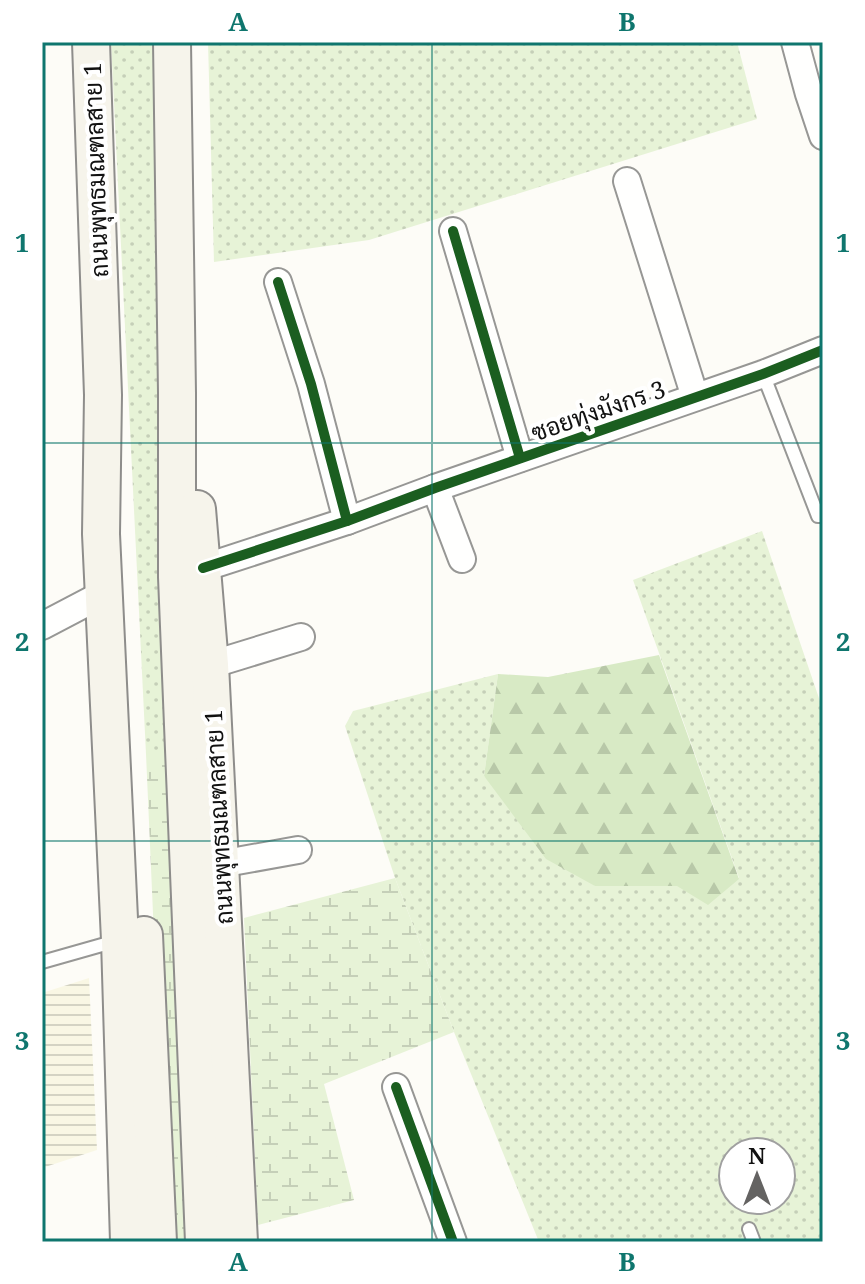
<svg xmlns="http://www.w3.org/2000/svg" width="865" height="1284" font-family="'Noto Serif',Sarabun,serif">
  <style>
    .farmland { fill: url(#farmland-rules) }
    .green { fill: url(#green-dots); fill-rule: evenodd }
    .forest { fill: url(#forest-firs) }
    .wetland { fill: url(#wetland-marsh) }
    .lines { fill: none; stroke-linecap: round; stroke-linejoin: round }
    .lane-casing { stroke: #979795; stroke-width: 16 }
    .street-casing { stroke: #979795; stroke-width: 30 }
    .secondary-casing { stroke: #8e8d8b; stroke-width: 40 }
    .lane { stroke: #fffffe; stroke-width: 12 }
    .street { stroke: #fffffe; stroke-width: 26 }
    .secondary { stroke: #f6f4eb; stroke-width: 36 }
    .cycleway-casing { stroke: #fff; stroke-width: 15 }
    .cycleway { stroke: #1b5e20; stroke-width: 10 }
    .grid { fill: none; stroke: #0f766e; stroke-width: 2; stroke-opacity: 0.55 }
    .labels { text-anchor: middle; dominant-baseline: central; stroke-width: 8; stroke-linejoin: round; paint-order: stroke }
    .street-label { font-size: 24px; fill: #111; stroke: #fff }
    .neatline { fill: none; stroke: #0f766e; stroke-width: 3 }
    .grid-label { font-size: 26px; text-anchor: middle; font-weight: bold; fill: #0f766e }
  </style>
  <defs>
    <pattern id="farmland-rules" width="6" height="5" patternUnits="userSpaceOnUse" patternTransform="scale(2)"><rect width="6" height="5" fill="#f9f7e4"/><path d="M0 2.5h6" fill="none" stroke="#d4d3c3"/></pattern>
    <pattern id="green-dots" width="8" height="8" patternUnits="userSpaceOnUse" patternTransform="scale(2)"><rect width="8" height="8" fill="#e7f3d7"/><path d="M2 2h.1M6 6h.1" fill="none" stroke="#c5cfb8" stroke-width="1.8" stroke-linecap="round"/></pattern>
    <pattern id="forest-firs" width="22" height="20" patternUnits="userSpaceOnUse" patternTransform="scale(2)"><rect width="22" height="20" fill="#d8eac5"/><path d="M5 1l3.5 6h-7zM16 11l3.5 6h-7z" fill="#b8c8a8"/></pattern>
    <pattern id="wetland-marsh" width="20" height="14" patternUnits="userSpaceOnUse" patternTransform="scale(2)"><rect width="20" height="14" fill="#e7f3d7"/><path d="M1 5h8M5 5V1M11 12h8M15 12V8" fill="none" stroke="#c5cfb8"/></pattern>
  </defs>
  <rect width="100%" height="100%" fill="#fdfcf7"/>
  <!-- farmland -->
  <polygon class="farmland" points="89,978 97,1150 42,1168 42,993"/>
  <!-- green -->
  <g class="green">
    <polygon points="111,42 156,42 170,754 146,754"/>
    <polygon points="208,42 737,42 757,119 369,240 214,262"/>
    <path d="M762,531l61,179v532h-284l-85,-210 -59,-154 -50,-152 8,-15 145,-37 -14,102 111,110h82l62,-8 -106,-298zM733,1152h48v48h-48z"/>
  </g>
  <!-- forest -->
  <polygon class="forest" points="659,655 739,879 708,905 677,886 595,886 546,859 484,776 498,674 548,677"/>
  <!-- wetland -->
  <g class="wetland">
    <polygon points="146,754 170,754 217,1242 146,1242 154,936"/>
    <polygon points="395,878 454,1032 324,1084 354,1200 258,1225 244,918"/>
  </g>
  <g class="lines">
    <!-- lane casing -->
    <g class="lane-casing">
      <g id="lane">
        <polyline points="763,374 818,516 823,516"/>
        <polyline points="42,962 116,941"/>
        <polyline points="749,1229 754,1242"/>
      </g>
    </g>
    <!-- street casing -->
    <g class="street-casing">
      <g id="street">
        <polyline points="795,42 809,94 823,136"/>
        <polyline points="627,181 695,397"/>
        <polyline points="453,231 520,458"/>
        <polyline points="278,282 311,384 347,521"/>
        <polyline points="435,488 462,559"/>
        <polyline points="203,568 347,521 435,488 763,374 823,350"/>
        <polyline points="42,626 103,594"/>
        <polyline points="210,665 301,637"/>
        <polyline points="220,864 298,850"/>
        <polyline points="396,1087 453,1242"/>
      </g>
    </g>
    <!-- secondary casing -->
    <g class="secondary-casing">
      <g id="secondary">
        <polyline points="91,42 103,395 101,534 120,940 129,1242"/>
        <polyline points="172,42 177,393 177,577 204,1242"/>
        <polyline points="197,509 210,665 239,1242"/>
        <polyline points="144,935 158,1242"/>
      </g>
    </g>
    <!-- lane -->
    <use href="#lane" class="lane"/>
    <!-- street -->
    <use href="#street" class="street"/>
    <!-- secondary -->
    <use href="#secondary" class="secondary"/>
    <!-- cycleway casing -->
    <g class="cycleway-casing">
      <g id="cycleway">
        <polyline points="453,231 520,458"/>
        <polyline points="278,282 311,384 347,521"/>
        <polyline points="203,568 347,521 435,488 763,374 823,350"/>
        <polyline points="396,1087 453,1242"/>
      </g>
    </g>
    <!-- cycleway -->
    <use href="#cycleway" class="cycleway"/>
  </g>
  <!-- grid -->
  <path class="grid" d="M432,42v1200M42,443h781M42,841h781"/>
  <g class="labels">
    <!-- street labels -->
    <g class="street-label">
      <text transform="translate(95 170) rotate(-92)">ถนนพุทธมณฑลสาย 1</text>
      <text transform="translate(598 410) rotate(-19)">ซอยทุ่งมังกร 3</text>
      <text transform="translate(218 817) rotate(-93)">ถนนพุทธมณฑลสาย 1</text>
    </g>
  </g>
  <!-- border -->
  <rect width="865" height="1284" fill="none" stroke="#ffffff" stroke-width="88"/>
  <!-- north arrow -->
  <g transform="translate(757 1176)"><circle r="38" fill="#ffffff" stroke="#a0a0a0" stroke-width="2"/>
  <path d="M0-6L14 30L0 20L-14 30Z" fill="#646362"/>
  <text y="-12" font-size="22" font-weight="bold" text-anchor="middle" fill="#111111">N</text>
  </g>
  <rect x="44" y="44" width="777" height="1196" class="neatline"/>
  <g class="grid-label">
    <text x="238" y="31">A</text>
    <text x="627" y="31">B</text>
    <text x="22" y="252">1</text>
    <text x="843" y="252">1</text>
    <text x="22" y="651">2</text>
    <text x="843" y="651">2</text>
    <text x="22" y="1050">3</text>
    <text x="843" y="1050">3</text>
    <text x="238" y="1271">A</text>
    <text x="627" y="1271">B</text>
  </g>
</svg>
